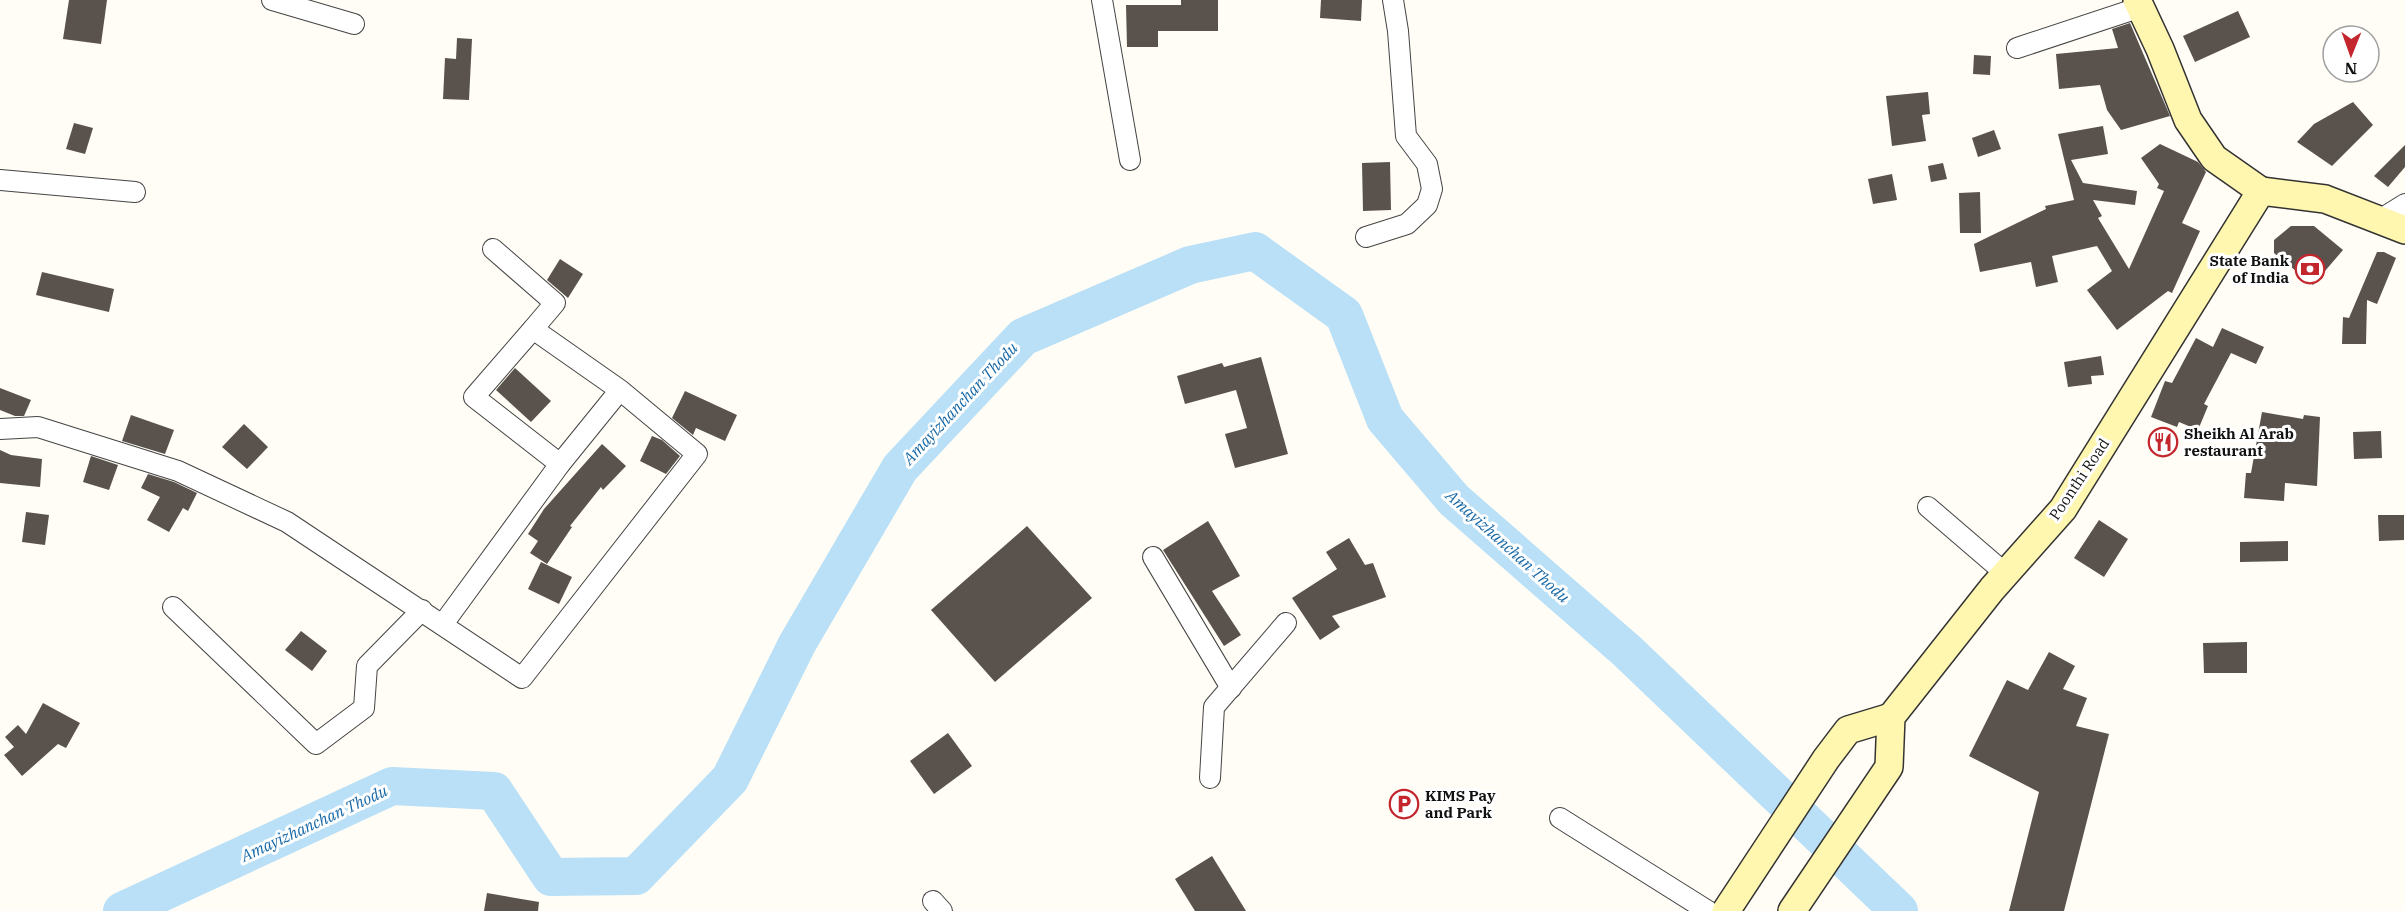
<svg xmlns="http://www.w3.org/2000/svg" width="2405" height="911" font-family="'IBM Plex Serif',serif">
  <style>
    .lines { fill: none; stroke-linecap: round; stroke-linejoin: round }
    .river { stroke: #b9e0f7; stroke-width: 38 }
    .building { fill: #5a524d }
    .minor-casing { stroke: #444; stroke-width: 22 }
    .secondary-casing { stroke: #333; stroke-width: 30 }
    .minor { stroke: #fff; stroke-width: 20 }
    .secondary { stroke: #fff6b0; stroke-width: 27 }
    .labels { text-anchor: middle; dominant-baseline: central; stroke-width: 6; stroke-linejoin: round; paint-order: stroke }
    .poi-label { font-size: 15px; font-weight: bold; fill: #111; stroke: #fff; text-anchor: start }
    .street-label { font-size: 15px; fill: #111; stroke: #fff }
    .water-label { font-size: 16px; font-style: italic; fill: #1768a6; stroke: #fff }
  </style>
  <rect width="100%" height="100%" fill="#fffdf5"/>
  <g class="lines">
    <!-- river -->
    <polyline class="river" points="122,911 392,786 494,791 551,877 636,876 730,779 797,644 900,468 1023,337 1190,265 1255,251 1344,315 1385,419 1454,500 1627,651 1899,911"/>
  </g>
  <!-- building -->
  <g class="building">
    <polygon points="69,0 107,0 101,44 63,39"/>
    <polygon points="1181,0 1218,0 1218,31 1158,31 1158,47 1127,47 1126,5 1181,5"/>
    <polygon points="1321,0 1362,0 1361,21 1320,18"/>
    <polygon points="2238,11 2250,37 2195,62 2183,36"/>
    <polygon points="2130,23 2170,116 2121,130 2107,110 2100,85 2059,89 2056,54 2118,48 2112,29"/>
    <polygon points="457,38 472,39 469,100 443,99 445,58 456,59"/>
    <polygon points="1974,55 1991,56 1990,75 1973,74"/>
    <polygon points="1928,92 1930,114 1922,115 1926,141 1892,146 1886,96"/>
    <polygon points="2353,102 2373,125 2332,166 2297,142 2314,124"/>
    <polygon points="74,123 93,128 85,154 66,149"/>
    <polygon points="2103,126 2108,154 2071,160 2083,183 2137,191 2135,205 2093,200 2102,216 2098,218 2129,269 2164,191 2157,188 2159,184 2141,158 2160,144 2198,162 2206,172 2182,223 2200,231 2172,293 2168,291 2117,330 2087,290 2112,271 2097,246 2052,256 2058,282 2036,287 2031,262 1980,272 1974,244 2046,209 2045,206 2074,200 2058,134"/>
    <polygon points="1994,130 2001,149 1978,157 1972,138"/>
    <polygon points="2405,145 2405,167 2388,187 2374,176"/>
    <polygon points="1390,162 1391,210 1363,211 1362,163"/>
    <polygon points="1943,163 1947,179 1931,182 1928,166"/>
    <polygon points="1892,174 1897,200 1873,204 1868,179"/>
    <polygon points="1980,192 1981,233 1960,233 1959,193"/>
    <polygon points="2291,226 2314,226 2343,250 2313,285 2274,253 2274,240"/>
    <polygon points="2377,252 2384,252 2396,258 2377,304 2367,300 2366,344 2342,344 2343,317 2349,318"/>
    <polygon points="560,259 583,274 568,298 547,280"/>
    <polygon points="42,272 114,289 109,312 36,295"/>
    <polygon points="2222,328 2264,347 2256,364 2231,353 2204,404 2208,406 2198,430 2179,422 2177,427 2151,417 2165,381 2172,383 2196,338 2213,347"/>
    <polygon points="2101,356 2104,375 2091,376 2092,384 2068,387 2064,362"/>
    <polygon points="1261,357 1288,454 1235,468 1225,434 1247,428 1236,390 1185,404 1177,376 1222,363 1224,367"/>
    <polygon points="515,368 551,401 531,422 496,390"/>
    <polygon points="0,388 31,400 24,416 15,416 0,410"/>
    <polygon points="685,391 737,415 725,441 696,428 693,435 672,418"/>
    <polygon points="2262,412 2303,419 2304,415 2320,417 2317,486 2285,483 2284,501 2244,498 2246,473 2251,473"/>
    <polygon points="131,415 174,430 165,454 122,441"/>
    <polygon points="244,424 268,447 247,469 222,447"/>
    <polygon points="2381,431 2382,458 2354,459 2353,432"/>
    <polygon points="652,436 662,440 680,456 666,474 640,461"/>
    <polygon points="602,444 626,466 603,490 601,487 570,526 572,527 547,564 530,553 538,541 528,534 544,509"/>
    <polygon points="0,450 11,455 42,459 40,487 0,483"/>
    <polygon points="91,456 118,465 109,490 83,482"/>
    <polygon points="148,474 174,482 197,493 188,511 183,508 169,532 147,520 160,497 141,488"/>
    <polygon points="26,512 49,515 45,545 22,542"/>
    <polygon points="2378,515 2404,515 2404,540 2379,541"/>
    <polygon points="2099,520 2128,539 2104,577 2074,558"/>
    <polygon points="1208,521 1240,576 1212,591 1241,635 1224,646 1163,550"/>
    <polygon points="1027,526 1092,598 995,682 931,610"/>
    <polygon points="1349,538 1365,565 1373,563 1386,597 1332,616 1340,627 1320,640 1292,598 1337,569 1326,552"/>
    <polygon points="2288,541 2288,561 2240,562 2240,542"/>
    <polygon points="541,562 572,577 559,604 528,589"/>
    <polygon points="301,631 327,651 312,671 285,650"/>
    <polygon points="2247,642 2247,673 2204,673 2203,643"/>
    <polygon points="2049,652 2075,666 2063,689 2087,698 2076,726 2109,734 2064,911 2009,911 2039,792 1969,756 2007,680 2028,690"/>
    <polygon points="43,703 80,723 66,748 58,744 22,776 4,755 14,747 5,737 18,725 26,734"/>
    <polygon points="948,733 972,766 934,794 910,761"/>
    <polygon points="1212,856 1246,911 1195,911 1175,879"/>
    <polygon points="487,893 539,902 538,911 484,911"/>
  </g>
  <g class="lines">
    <!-- minor casing -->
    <g class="minor-casing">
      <g id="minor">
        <polyline points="272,0 354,24"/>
        <polyline points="1102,0 1130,160"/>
        <polyline points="2017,48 2141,7"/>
        <polyline points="0,180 135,192"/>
        <polyline points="2381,219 2405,204"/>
        <polyline points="1366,237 1407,224 1427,205 1432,189 1427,164 1406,136 1398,31 1393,0"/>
        <polyline points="493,249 555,303 533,329"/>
        <polyline points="0,429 38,427 178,471 287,522 522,678 697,454 620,390 533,329 474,397 560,464 620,390"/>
        <polyline points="1928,507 2006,574"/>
        <polyline points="1153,557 1231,688"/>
        <polyline points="173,607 316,744 364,708 367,666 422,610"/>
        <polyline points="443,624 560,464"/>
        <polyline points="1210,778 1214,707 1286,623"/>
        <polyline points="1560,818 1708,911"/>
        <polyline points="933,901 942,911"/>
      </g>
    </g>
    <!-- secondary casing -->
    <g class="secondary-casing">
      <g id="secondary">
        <polyline points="2137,0 2160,49 2188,120 2214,158 2261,191"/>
        <polyline points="1726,911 1826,759 1848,730 1891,717"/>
        <polyline points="1792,911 1889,767 1891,717 1992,589 2063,509 2261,191 2325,199 2405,230"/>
      </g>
    </g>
    <!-- minor -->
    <use href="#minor" class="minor"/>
    <!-- secondary -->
    <use href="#secondary" class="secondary"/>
  </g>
  <!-- icons -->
  <defs>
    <g id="bank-ring" transform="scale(1.5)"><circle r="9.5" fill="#fff" stroke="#c4262e" stroke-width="1.5"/><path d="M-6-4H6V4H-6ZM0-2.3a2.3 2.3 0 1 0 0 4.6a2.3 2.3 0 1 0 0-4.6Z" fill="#c4262e"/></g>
    <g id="restaurant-ring" transform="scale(1.5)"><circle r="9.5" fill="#fff" stroke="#c4262e" stroke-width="1.5"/><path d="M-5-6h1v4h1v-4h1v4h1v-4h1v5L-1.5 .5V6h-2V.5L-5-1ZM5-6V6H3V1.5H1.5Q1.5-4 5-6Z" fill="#c4262e"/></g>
    <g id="parking-ring" transform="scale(1.5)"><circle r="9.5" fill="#fff" stroke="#c4262e" stroke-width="1.5"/><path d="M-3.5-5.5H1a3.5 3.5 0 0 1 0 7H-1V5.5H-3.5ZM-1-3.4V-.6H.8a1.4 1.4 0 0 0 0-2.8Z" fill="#c4262e"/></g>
  </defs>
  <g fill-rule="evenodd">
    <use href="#bank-ring" x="2310" y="269"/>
    <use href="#restaurant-ring" x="2163" y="442"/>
    <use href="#parking-ring" x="1404" y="804"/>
  </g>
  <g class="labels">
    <!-- poi labels -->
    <g class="poi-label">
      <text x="2289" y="260" text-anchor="end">State Bank<tspan x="2289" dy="17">of India</tspan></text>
      <text x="2184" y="433">Sheikh Al Arab<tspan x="2184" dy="17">restaurant</tspan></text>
      <text x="1425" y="795">KIMS Pay<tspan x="1425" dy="17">and Park</tspan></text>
    </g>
    <!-- street labels -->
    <g class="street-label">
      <text transform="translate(2079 479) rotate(-56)">Poonthi Road</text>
    </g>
    <!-- water labels -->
    <g class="water-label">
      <text transform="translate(960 403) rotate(-47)">Amayizhanchan Thodu</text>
      <text transform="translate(1508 546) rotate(42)">Amayizhanchan Thodu</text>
      <text transform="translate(314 823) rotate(-25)">Amayizhanchan Thodu</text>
    </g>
  </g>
  <!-- north arrow -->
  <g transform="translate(2351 54) rotate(181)"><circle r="28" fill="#ffffff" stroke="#a0a0a0" stroke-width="1.5"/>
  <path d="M0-4.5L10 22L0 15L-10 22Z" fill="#c4262e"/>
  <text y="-9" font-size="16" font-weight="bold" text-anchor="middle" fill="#111111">N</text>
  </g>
</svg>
